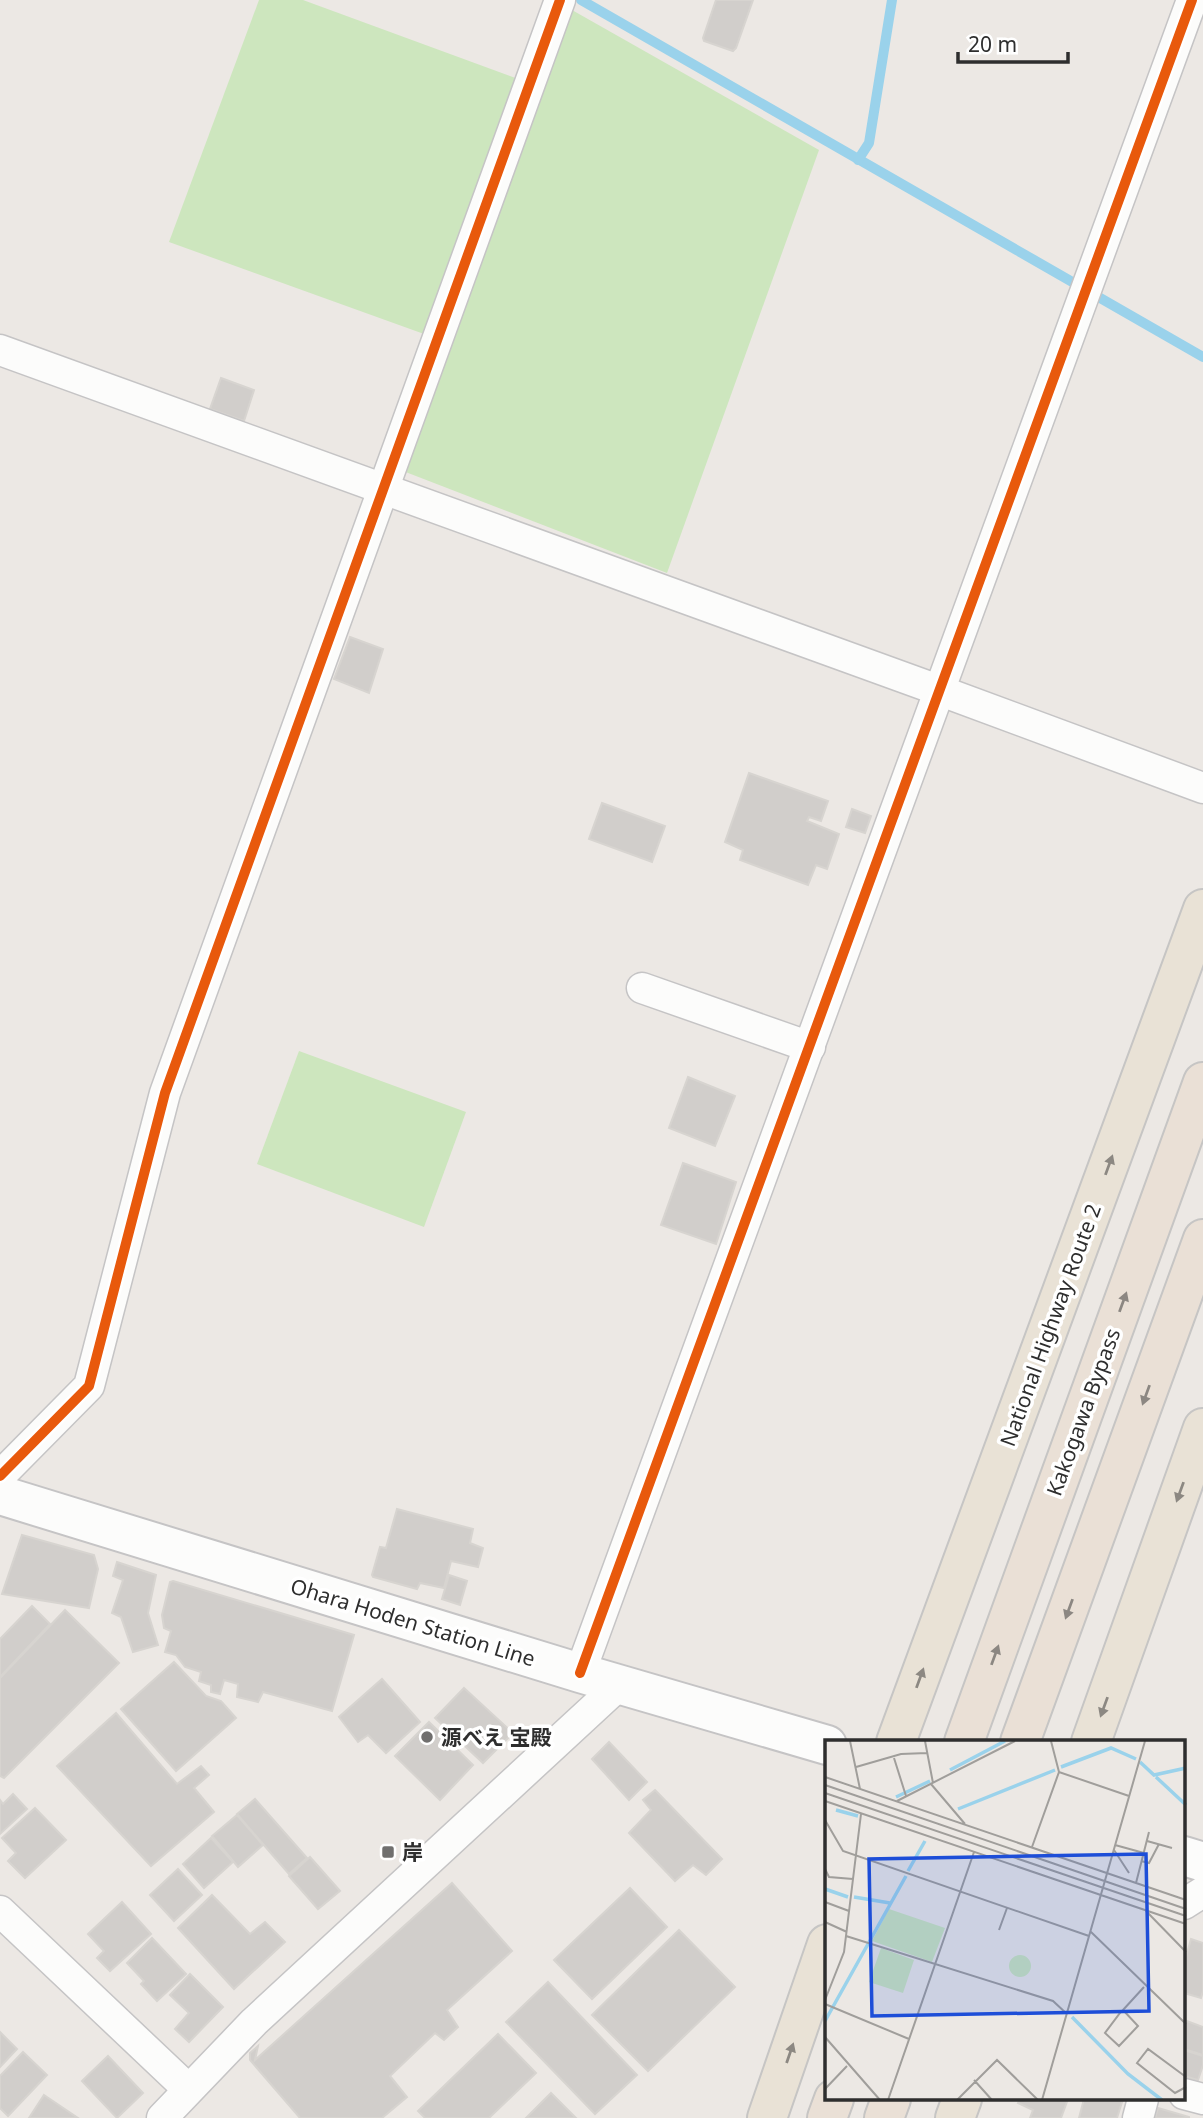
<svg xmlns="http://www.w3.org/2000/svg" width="1203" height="2118" font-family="'Noto Sans','Noto Sans JP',sans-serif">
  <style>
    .green { fill: #cde6be }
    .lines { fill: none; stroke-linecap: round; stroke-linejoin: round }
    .stream { stroke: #9ad2eb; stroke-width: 10 }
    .building { fill: #d1cecb; stroke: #d7d4d0; stroke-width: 2 }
    .minor-casing { stroke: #c5c4c5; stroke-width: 33 }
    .secondary-casing { stroke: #c5c4c5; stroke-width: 42 }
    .trunk-casing { stroke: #c6c5c4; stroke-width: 42 }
    .motorway-casing { stroke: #c6c5c4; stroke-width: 42 }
    .minor { stroke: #fcfcfb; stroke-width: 30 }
    .secondary { stroke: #fcfcfb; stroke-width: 38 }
    .trunk { stroke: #e9e2d6; stroke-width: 38 }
    .motorway { stroke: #eae0d6; stroke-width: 38 }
    .cycleway-casing { stroke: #fff; stroke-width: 15 }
    .cycleway { stroke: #e8590c; stroke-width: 10 }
    .oneway { fill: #8c8882 }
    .oneway2 { fill: #8c8782 }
    .poi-dot { fill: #706f6e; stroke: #fff; stroke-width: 2.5 }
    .labels { text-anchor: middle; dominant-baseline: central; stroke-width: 7; stroke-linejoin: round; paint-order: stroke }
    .street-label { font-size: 21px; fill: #2e2e2e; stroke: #fff }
    .poi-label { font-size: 21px; font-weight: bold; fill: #2e2e2e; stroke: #fff; text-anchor: start }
    .inset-river { fill: none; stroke: #9ad2eb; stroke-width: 3.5 }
    .inset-road { fill: none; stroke: #a09e9b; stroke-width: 2 }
    .view { fill: #1d4ed8; fill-opacity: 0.15; stroke: #1d4ed8; stroke-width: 3.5 }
    .inset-edge { fill: none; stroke: #2e2e2e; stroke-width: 3.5 }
  </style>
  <rect width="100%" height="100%" fill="#ece8e4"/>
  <!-- green -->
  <g class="green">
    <polygon points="259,0 303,0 518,79 424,334 169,242"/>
    <polygon points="572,10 819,150 667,573 403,471"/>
    <polygon points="299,1051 466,1112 424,1227 257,1164"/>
  </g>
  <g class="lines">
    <!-- stream -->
    <g class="stream">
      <polyline points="581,0 1203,357"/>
      <polyline points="858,160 869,143 892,0"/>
    </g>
  </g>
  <!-- building -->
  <g class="building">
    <polygon points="716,0 753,0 736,48 733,51 704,41 703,38"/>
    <polygon points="221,378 254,390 244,421 210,409"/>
    <polygon points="350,637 383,649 369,693 334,679"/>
    <polygon points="749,773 828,801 821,821 809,817 807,821 839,834 827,869 816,865 808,885 740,860 743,850 725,842"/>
    <polygon points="602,803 665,826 652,862 589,839"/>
    <polygon points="852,809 871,816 865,833 846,827"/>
    <polygon points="688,1077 735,1096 715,1146 669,1128"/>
    <polygon points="683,1163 736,1182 716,1244 661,1225"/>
    <polygon points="397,1509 473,1529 470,1543 483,1548 478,1567 451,1561 444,1588 420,1583 417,1589 373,1577 372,1575 380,1547 386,1548"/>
    <polygon points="22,1535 94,1555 98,1569 89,1608 2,1594"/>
    <polygon points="117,1562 156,1575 148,1613 158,1645 133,1652 121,1617 112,1613 123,1580 113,1576"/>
    <polygon points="449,1575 467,1581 460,1605 442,1599"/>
    <polygon points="173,1581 354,1635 332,1711 263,1692 258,1702 237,1697 238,1684 224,1680 220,1694 211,1692 211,1685 199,1681 201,1672 185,1667 176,1655 165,1652 171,1631 164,1628 162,1615 170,1582"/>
    <polygon points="32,1606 50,1624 0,1677 0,1639"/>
    <polygon points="65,1610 119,1663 4,1778 0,1776 0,1678"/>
    <polygon points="174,1662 206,1696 221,1701 236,1718 176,1771 121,1709"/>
    <polygon points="382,1679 420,1722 386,1753 368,1735 358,1742 339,1717"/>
    <polygon points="464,1688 513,1733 483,1763 435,1718"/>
    <polygon points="116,1713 177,1784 201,1766 209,1775 194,1788 214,1812 151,1866 57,1766"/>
    <polygon points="429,1722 473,1765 440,1800 395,1756"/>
    <polygon points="609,1742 647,1782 629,1800 592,1759"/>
    <polygon points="655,1790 722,1859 706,1875 693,1865 675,1881 629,1833 651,1810 643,1800"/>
    <polygon points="13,1794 27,1809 0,1834 0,1800 3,1804"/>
    <polygon points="255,1799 307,1858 289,1874 237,1814"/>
    <polygon points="35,1808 66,1840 25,1878 8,1861 16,1853 2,1838"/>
    <polygon points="237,1815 263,1845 238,1867 212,1836"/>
    <polygon points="211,1838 233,1862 204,1888 183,1864"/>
    <polygon points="310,1857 340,1891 318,1909 289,1876"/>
    <polygon points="178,1869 202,1895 174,1921 150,1895"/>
    <polygon points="452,1883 512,1951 447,2010 458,2027 444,2040 435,2033 390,2076 407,2097 382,2118 300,2118 250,2060 250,2053 258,2046 255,2060"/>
    <polygon points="630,1888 667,1927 592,1999 554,1960"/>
    <polygon points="212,1895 250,1934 265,1922 285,1942 234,1989 178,1928"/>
    <polygon points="122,1902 151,1934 110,1971 97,1958 104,1951 88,1934"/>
    <polygon points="679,1930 735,1987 648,2071 592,2015"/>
    <polygon points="152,1938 186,1974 157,2001 141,1984 144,1981 127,1963"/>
    <polygon points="1191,1939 1203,1943 1203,1991 1201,1998 1184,1993 1184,1964"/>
    <polygon points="190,1974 223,2007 189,2042 175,2029 189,2013 170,1995"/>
    <polygon points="548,1982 637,2075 595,2114 506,2022"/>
    <polygon points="1184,2020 1203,2027 1203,2055 1184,2049"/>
    <polygon points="0,2032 17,2049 0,2067"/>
    <polygon points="498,2034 536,2073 489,2118 425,2118 418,2111"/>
    <polygon points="1184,2050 1203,2056 1203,2065 1198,2080 1184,2076"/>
    <polygon points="23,2052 47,2075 8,2116 0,2108 0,2076"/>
    <polygon points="108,2056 143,2093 117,2118 82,2081"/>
    <polygon points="551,2093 576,2118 526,2118"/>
    <polygon points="44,2095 78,2118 29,2118"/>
    <polygon points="1020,2099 1068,2099 1061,2118 1030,2118 1033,2110 1018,2103"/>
    <polygon points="1084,2099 1123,2099 1117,2118 1079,2118"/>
    <polygon points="1158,2108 1189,2117 1189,2118 1155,2118"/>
  </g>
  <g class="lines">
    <!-- minor casing -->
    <g class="minor-casing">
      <g id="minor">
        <polyline points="0,350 941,691 1203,788"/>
        <polyline points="642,988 810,1047"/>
        <polyline points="0,1476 89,1386 165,1093 560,0"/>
        <polyline points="580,1673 1192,0"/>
        <polyline points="1184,1904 1203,1892"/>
        <polyline points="0,1911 188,2089"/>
        <polyline points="1184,2094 1203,2099"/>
        <polyline points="162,2118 254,2022 619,1685"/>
        <polyline points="1138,2118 1143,2099"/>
      </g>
    </g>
    <!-- secondary casing -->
    <g class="secondary-casing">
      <g id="secondary">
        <polyline points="0,1495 580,1673 827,1745"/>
        <polyline points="1184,1856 1203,1862"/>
      </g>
    </g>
    <!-- trunk casing -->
    <g class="trunk-casing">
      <g id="trunk">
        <polyline points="896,1742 1203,909"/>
        <polyline points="1091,1742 1203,1428"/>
        <polyline points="767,2118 827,1944"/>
        <polyline points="955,2118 962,2099"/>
      </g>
    </g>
    <!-- motorway casing -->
    <g class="motorway-casing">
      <g id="motorway">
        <polyline points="964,1742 1203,1082"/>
        <polyline points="1020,1742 1203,1239"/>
        <polyline points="827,2118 834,2099"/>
        <polyline points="884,2118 891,2099"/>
      </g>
    </g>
    <!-- minor -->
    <use href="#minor" class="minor"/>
    <!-- secondary -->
    <use href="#secondary" class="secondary"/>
    <!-- trunk -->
    <use href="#trunk" class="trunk"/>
    <!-- motorway -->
    <use href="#motorway" class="motorway"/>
    <!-- cycleway casing -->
    <g class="cycleway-casing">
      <g id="cycleway">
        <polyline points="0,1476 89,1386 165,1093 560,0"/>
        <polyline points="580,1673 1192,0"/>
      </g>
    </g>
    <!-- cycleway -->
    <use href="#cycleway" class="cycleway"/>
  </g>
  <!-- one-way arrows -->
  <defs><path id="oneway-solid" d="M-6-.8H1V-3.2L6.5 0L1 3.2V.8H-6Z" transform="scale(1.75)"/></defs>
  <g class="oneway">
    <use href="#oneway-solid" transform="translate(1109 1165) rotate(-70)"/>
    <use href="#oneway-solid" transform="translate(1180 1492) rotate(110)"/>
    <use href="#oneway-solid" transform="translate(920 1678) rotate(-70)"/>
    <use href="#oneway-solid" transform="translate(1104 1707) rotate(110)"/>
    <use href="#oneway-solid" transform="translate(790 2053) rotate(-71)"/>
  </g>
  <g class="oneway2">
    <use href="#oneway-solid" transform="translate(1123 1302) rotate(-70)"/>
    <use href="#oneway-solid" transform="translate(1146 1395) rotate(110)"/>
    <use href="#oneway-solid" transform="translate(1069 1609) rotate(110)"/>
    <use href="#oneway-solid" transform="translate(995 1655) rotate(-70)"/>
  </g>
  <!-- markers -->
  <g class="poi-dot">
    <circle cx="427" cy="1737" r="7"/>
    <rect x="381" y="1845" width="14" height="14" rx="3.5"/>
  </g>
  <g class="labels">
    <!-- street labels -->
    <g class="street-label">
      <text transform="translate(1050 1325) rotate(-70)">National Highway Route 2</text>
      <text transform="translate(1083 1412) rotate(-70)">Kakogawa Bypass</text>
      <text transform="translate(413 1622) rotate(17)">Ohara Hoden Station Line</text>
    </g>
    <!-- poi labels -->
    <g class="poi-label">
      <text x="441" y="1737">源べえ 宝殿</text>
      <text x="402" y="1852">岸</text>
    </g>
  </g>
  <!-- overview -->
  <g transform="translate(825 1740)">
    <rect width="360" height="360" fill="#ece8e4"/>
    <path d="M64,169l56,19 -13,34 -60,-21zM56,208l33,12 -11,33 -34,-11zM184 226a11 11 0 1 1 22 0a11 11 0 1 1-22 0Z" fill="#cde6be"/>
    <path class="inset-river" d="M315,22l14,13 32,-7M236,27l50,-19 25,11M125,30l55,-29M331,37l30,28M71,57l34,-16M133,69l97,-39M11,70l22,6M83,131l17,-30M0,149l23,8M29,157l36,6M247,277l56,57 34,26M0,281l81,-145"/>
    <path class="inset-road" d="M25,1l10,48M100,1l8,42M226,1l8,31M69,18l12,38M31,27l45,-13 26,-1M0,37l361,123M106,44l34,40M0,45l361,124M0,53l361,123M0,61l361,123M72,61l118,-60M0,80l18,31 246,85M322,101l25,7M290,105l29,8M207,107l27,-75 70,24M289,110l15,23M316,121l8,2 10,-19M0,129l4,8 24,2M311,143l13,-51M0,162l24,9M321,171l40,41M0,182l22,10M174,190l8,-22M265,191l96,93M21,196l207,65 14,13M0,260l19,-48 17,-138M0,264l84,35M298,270l15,16 -19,20 -14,-13 15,-20 3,-3 21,-23M0,297l55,63M361,337l-38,-28 -11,14 38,30 11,-6M149,340l18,20M0,349l22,-23M63,360l86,-248M132,360l40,-40 41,40M217,360l103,-359"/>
    <path class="view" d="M321,114l3,157 -277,5 -3,-157z"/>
    <rect width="360" height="360" class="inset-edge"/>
  </g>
  <!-- scale -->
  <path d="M958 52v10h110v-10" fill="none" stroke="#2e2e2e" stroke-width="3.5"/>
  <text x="968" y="52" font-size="21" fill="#2e2e2e" stroke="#ffffff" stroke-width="5" paint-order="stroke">20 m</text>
</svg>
